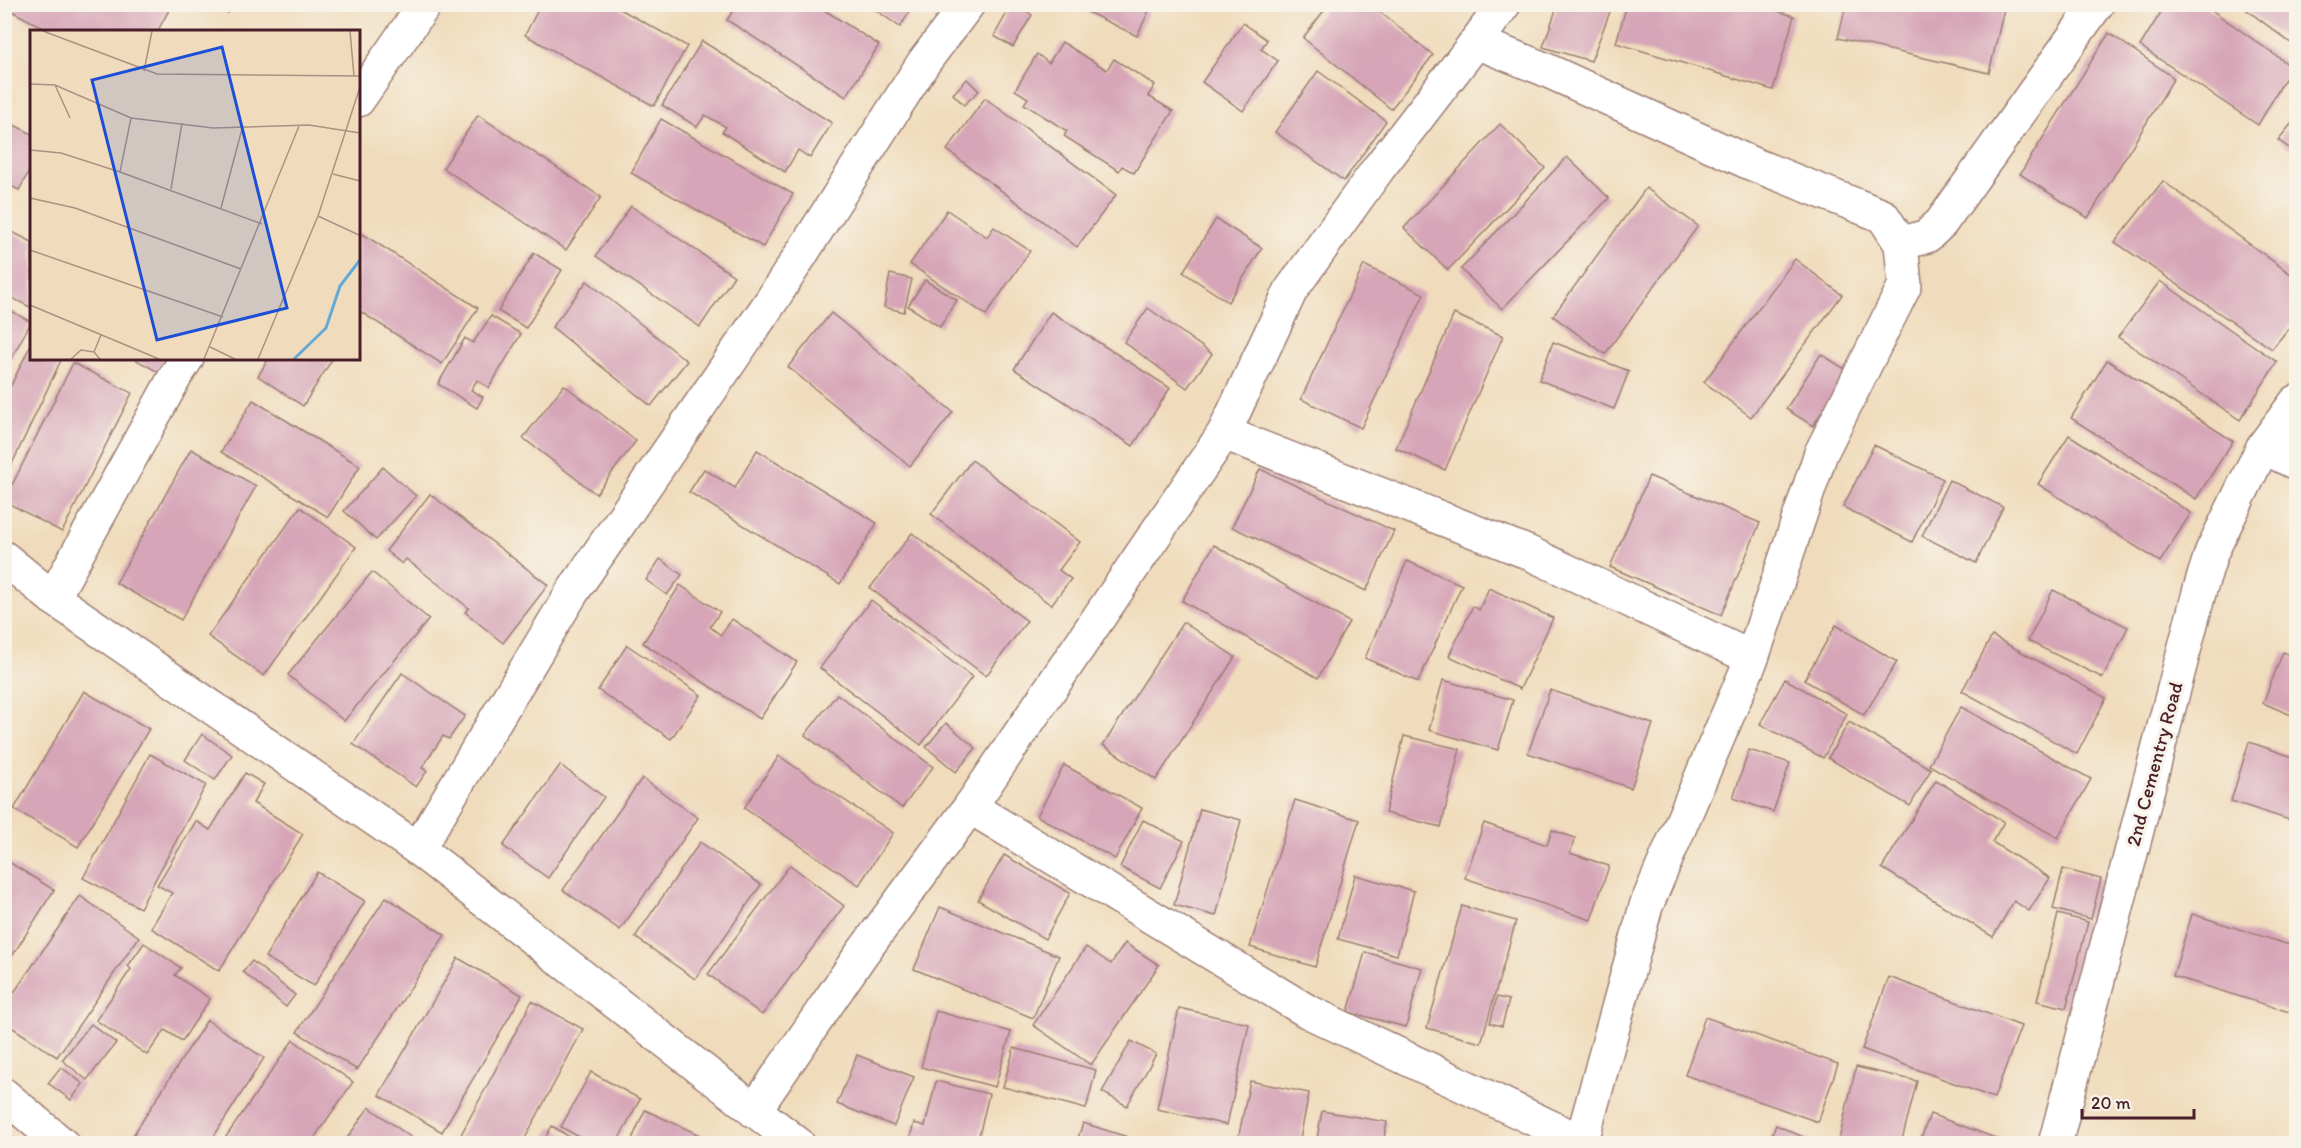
<svg xmlns="http://www.w3.org/2000/svg" width="2301" height="1148" font-family="Itim,sans-serif">
  <style>
    .building { fill: #d6a5b7 }
    .lines { fill: none; stroke-linecap: round; stroke-linejoin: round }
    .minor-casing { stroke: #9d7e74; stroke-width: 36 }
    .minor { stroke: #fff; stroke-width: 33 }
    .labels { text-anchor: middle; dominant-baseline: central; stroke-width: 6; stroke-linejoin: round; paint-order: stroke }
    .street-label { font-size: 20px; fill: #4a1f2b; stroke: #f7f3e8 }
    .inset-river { fill: none; stroke: #63aad9; stroke-width: 3 }
    .inset-road { fill: none; stroke: #ae9082; stroke-width: 1.5 }
    .view { fill: #1d4ed8; fill-opacity: 0.15; stroke: #1d4ed8; stroke-width: 3 }
    .inset-edge { fill: none; stroke: #4a1f2b; stroke-width: 3 }
  </style>
  <rect width="100%" height="100%" fill="#f7f3e8"/>
  <filter id="ink" filterUnits="userSpaceOnUse"><feTurbulence type="fractalNoise" baseFrequency=".0167" numOctaves="2"/><feDisplacementMap in="SourceGraphic" scale="12" xChannelSelector="R" yChannelSelector="G"/><feConvolveMatrix kernelMatrix="1 2 1 2 8 2 1 2 1" color-interpolation-filters="sRGB"/></filter>
  <filter id="wash" filterUnits="userSpaceOnUse"><feTurbulence type="fractalNoise" baseFrequency=".008" numOctaves="4" result="noise"/><feDisplacementMap in="SourceGraphic" scale="24" xChannelSelector="R" yChannelSelector="G"/><feGaussianBlur stdDeviation="1.35" result="paint"/><feColorMatrix in="noise" values="0 0 0 0 0 0 0 0 0 0 0 0 0 0 0 0 0 1.4 0 .05"/><feComposite in="paint" operator="in"/></filter>
  <g filter="url(#wash)">
    <rect width="100%" height="100%" fill="#f0dcbc"/>
    <g id="blocks">
      <!-- building -->
      <g class="building">
        <polygon points="4,4 158,4 169,10 157,32 51,32 4,7"/>
        <polygon points="210,4 232,4 228,13"/>
        <polygon points="541,4 611,4 687,46 654,106 525,35"/>
        <polygon points="737,4 815,4 879,45 846,97 727,20"/>
        <polygon points="867,4 915,4 900,27"/>
        <polygon points="1012,4 1016,4 1032,15 1013,47 994,36"/>
        <polygon points="1071,4 1152,4 1137,36"/>
        <polygon points="1329,4 1370,4 1433,55 1391,109 1303,38"/>
        <polygon points="1558,4 1613,4 1591,61 1543,47"/>
        <polygon points="1627,4 1754,4 1794,16 1773,90 1616,43"/>
        <polygon points="2166,4 2203,4 2292,67 2258,125 2140,46"/>
        <polygon points="2239,4 2296,4 2296,47"/>
        <polygon points="1846,5 2005,5 1989,73 1838,38"/>
        <polygon points="1243,23 1267,40 1261,49 1278,61 1243,111 1202,82"/>
        <polygon points="2109,33 2174,78 2088,218 2020,174"/>
        <polygon points="702,41 832,123 810,158 798,150 785,172 722,132 726,127 705,115 697,127 662,105"/>
        <polygon points="1062,42 1107,70 1114,59 1155,85 1148,96 1173,111 1134,173 1122,166 1119,171 1064,136 1067,131 1024,104 1028,98 1015,90 1037,54 1049,63"/>
        <polygon points="1318,71 1386,121 1344,181 1275,132"/>
        <polygon points="967,79 979,91 964,105 953,94"/>
        <polygon points="985,98 1116,195 1077,247 947,150"/>
        <polygon points="478,115 601,197 566,250 443,168"/>
        <polygon points="2296,118 2296,153 2278,140"/>
        <polygon points="661,119 793,194 763,247 631,173"/>
        <polygon points="4,120 32,134 32,166 19,190 4,183"/>
        <polygon points="1500,124 1545,168 1448,270 1404,228"/>
        <polygon points="1567,157 1609,198 1502,309 1461,269"/>
        <polygon points="2163,181 2296,278 2296,319 2272,349 2115,242"/>
        <polygon points="1646,188 1698,226 1605,354 1553,316"/>
        <polygon points="631,206 734,276 700,327 596,256"/>
        <polygon points="947,210 987,237 994,227 1030,251 986,315 910,264"/>
        <polygon points="1216,219 1262,248 1228,302 1183,272"/>
        <polygon points="4,228 32,242 32,308 4,294"/>
        <polygon points="358,231 478,308 442,364 358,310"/>
        <polygon points="534,253 562,270 526,328 498,311"/>
        <polygon points="1795,259 1842,295 1751,417 1704,382"/>
        <polygon points="1364,265 1424,294 1361,428 1301,399"/>
        <polygon points="890,274 912,279 904,312 884,307"/>
        <polygon points="925,280 957,300 940,327 908,306"/>
        <polygon points="587,281 687,361 651,406 552,327"/>
        <polygon points="2160,281 2277,362 2240,420 2118,337"/>
        <polygon points="4,307 31,322 4,372"/>
        <polygon points="1148,308 1212,354 1187,388 1124,342"/>
        <polygon points="1051,312 1170,388 1133,446 1014,369"/>
        <polygon points="831,313 953,412 910,466 788,367"/>
        <polygon points="1454,314 1503,336 1445,470 1396,448"/>
        <polygon points="491,316 521,334 489,388 477,380 471,390 483,397 477,408 438,384 465,338 473,343"/>
        <polygon points="32,342 32,358 62,358 11,466 4,463 4,400"/>
        <polygon points="1553,342 1629,371 1614,409 1539,380"/>
        <polygon points="1821,354 1848,371 1813,426 1786,409"/>
        <polygon points="133,358 168,358 160,373"/>
        <polygon points="269,358 333,358 303,406 258,376"/>
        <polygon points="2107,360 2233,441 2196,499 2071,418"/>
        <polygon points="73,363 132,393 62,532 4,501"/>
        <polygon points="564,385 636,441 596,494 523,438"/>
        <polygon points="253,400 360,466 328,517 221,452"/>
        <polygon points="2069,435 2191,513 2160,562 2038,484"/>
        <polygon points="1874,445 1943,479 1912,542 1843,507"/>
        <polygon points="191,449 256,486 181,620 116,583"/>
        <polygon points="757,450 877,523 840,584 689,492 704,469 735,488"/>
        <polygon points="972,460 1080,542 1059,570 1071,579 1051,605 931,514"/>
        <polygon points="383,467 416,496 376,540 344,511"/>
        <polygon points="1260,469 1394,531 1366,591 1232,527"/>
        <polygon points="1649,476 1760,523 1721,615 1610,567"/>
        <polygon points="1949,480 2003,507 1976,563 1922,536"/>
        <polygon points="430,494 548,585 503,643 465,612 469,608 406,559 402,564 386,551"/>
        <polygon points="300,507 356,547 264,676 208,636"/>
        <polygon points="912,533 1027,621 986,676 870,588"/>
        <polygon points="1214,545 1349,622 1318,678 1182,601"/>
        <polygon points="660,559 682,575 667,595 646,580"/>
        <polygon points="1407,561 1462,585 1418,682 1365,658"/>
        <polygon points="372,572 429,619 344,721 288,675"/>
        <polygon points="680,585 720,612 710,627 721,635 732,619 797,662 760,719 643,643"/>
        <polygon points="1489,588 1553,618 1520,689 1449,656 1473,606 1479,610"/>
        <polygon points="2053,590 2128,627 2103,678 2028,641"/>
        <polygon points="871,600 972,677 921,745 820,668"/>
        <polygon points="1183,622 1235,657 1156,780 1103,745"/>
        <polygon points="1836,625 1897,662 1864,715 1804,680"/>
        <polygon points="1992,636 2106,698 2077,754 1962,691"/>
        <polygon points="627,645 701,695 671,739 598,690"/>
        <polygon points="2283,652 2296,657 2296,717 2263,703"/>
        <polygon points="402,673 465,716 449,739 443,736 422,768 427,771 416,787 353,744"/>
        <polygon points="1785,679 1847,714 1823,758 1760,724"/>
        <polygon points="1443,680 1513,700 1498,750 1429,730"/>
        <polygon points="1550,690 1653,724 1631,788 1528,753"/>
        <polygon points="84,691 149,729 78,847 14,809"/>
        <polygon points="837,694 933,767 902,808 805,735"/>
        <polygon points="1961,707 2091,779 2058,838 1929,765"/>
        <polygon points="1849,722 1931,769 1910,806 1828,758"/>
        <polygon points="946,723 976,748 956,772 926,747"/>
        <polygon points="202,734 232,755 215,780 185,760"/>
        <polygon points="1404,736 1460,749 1441,827 1385,813"/>
        <polygon points="2249,742 2296,758 2296,822 2231,801"/>
        <polygon points="1749,750 1790,763 1773,812 1733,798"/>
        <polygon points="150,754 206,785 140,908 83,878"/>
        <polygon points="779,756 893,833 859,885 744,808"/>
        <polygon points="560,765 604,797 548,878 503,846"/>
        <polygon points="1064,765 1142,808 1115,859 1037,816"/>
        <polygon points="245,773 264,784 253,803 303,834 219,971 151,928 172,893 157,885 196,821 210,830"/>
        <polygon points="642,778 698,818 620,930 563,890"/>
        <polygon points="1936,780 2004,822 1992,842 2050,878 2029,911 2014,901 1993,937 1882,868"/>
        <polygon points="1295,800 1359,820 1315,967 1250,947"/>
        <polygon points="1200,809 1241,820 1216,916 1174,905"/>
        <polygon points="1143,820 1184,841 1160,888 1120,867"/>
        <polygon points="1484,823 1547,845 1552,830 1575,838 1570,853 1609,866 1591,920 1465,878"/>
        <polygon points="700,842 761,885 695,979 635,937"/>
        <polygon points="1004,855 1070,893 1045,939 978,900"/>
        <polygon points="4,859 54,890 4,969"/>
        <polygon points="790,865 844,906 762,1015 708,974"/>
        <polygon points="2063,869 2101,879 2091,919 2053,909"/>
        <polygon points="317,872 365,901 314,986 265,957"/>
        <polygon points="1355,875 1414,891 1397,955 1338,939"/>
        <polygon points="80,896 139,937 57,1057 4,1022 4,1007"/>
        <polygon points="386,897 445,935 357,1070 297,1032"/>
        <polygon points="1462,906 1516,921 1481,1043 1427,1028"/>
        <polygon points="940,907 1059,956 1033,1018 914,969"/>
        <polygon points="2058,914 2088,922 2066,1008 2037,1001"/>
        <polygon points="2192,914 2296,947 2296,1014 2173,976"/>
        <polygon points="144,943 181,968 175,975 210,999 182,1041 165,1030 147,1055 96,1020 131,969 128,966"/>
        <polygon points="1125,943 1159,965 1091,1065 1033,1025 1086,947 1111,964"/>
        <polygon points="1365,952 1422,968 1406,1027 1348,1012"/>
        <polygon points="458,958 522,995 442,1132 379,1095"/>
        <polygon points="252,961 295,995 286,1007 243,972"/>
        <polygon points="1889,977 2021,1026 1994,1098 1862,1049"/>
        <polygon points="1497,997 1509,1000 1502,1026 1490,1023"/>
        <polygon points="532,1001 583,1029 522,1144 456,1144"/>
        <polygon points="1179,1008 1249,1024 1227,1125 1157,1109"/>
        <polygon points="936,1011 1011,1032 995,1087 921,1067"/>
        <polygon points="1705,1017 1838,1064 1818,1122 1685,1075"/>
        <polygon points="207,1020 264,1058 209,1144 142,1144 132,1137"/>
        <polygon points="91,1024 116,1043 87,1080 62,1060"/>
        <polygon points="293,1040 353,1082 310,1144 221,1144"/>
        <polygon points="1131,1041 1156,1054 1127,1106 1102,1092"/>
        <polygon points="1014,1048 1096,1070 1086,1109 1003,1087"/>
        <polygon points="857,1055 914,1077 894,1126 837,1104"/>
        <polygon points="61,1067 83,1084 71,1100 48,1083"/>
        <polygon points="1856,1067 1917,1081 1901,1144 1838,1144"/>
        <polygon points="591,1072 640,1099 616,1144 592,1144 561,1127"/>
        <polygon points="936,1081 989,1094 977,1144 919,1144 909,1141 914,1123 925,1126"/>
        <polygon points="1250,1081 1309,1093 1299,1144 1237,1144"/>
        <polygon points="369,1107 420,1144 343,1144"/>
        <polygon points="645,1110 715,1142 714,1144 630,1144"/>
        <polygon points="1322,1111 1387,1122 1383,1144 1316,1144"/>
        <polygon points="1930,1114 2001,1140 2000,1144 1919,1144"/>
        <polygon points="1083,1123 1131,1138 1129,1144 1076,1144"/>
        <polygon points="1776,1125 1812,1141 1811,1144 1768,1144"/>
        <polygon points="552,1126 581,1144 542,1144"/>
      </g>
    </g>
  </g>
  <g filter="url(#ink)">
    <use href="#blocks" fill-opacity="0" stroke="#9d7e74" stroke-width="1.5"/>
    <g class="lines">
      <!-- minor casing -->
      <g class="minor-casing">
        <g id="minor">
          <polyline points="1504,4 1476,42 1544,69 1750,163 1883,216 1901,244 1905,285 1821,453 1752,658 1646,906 1581,1144"/>
          <polyline points="358,100 425,4"/>
          <polyline points="1901,244 1927,236 1941,223 2097,4"/>
          <polyline points="1224,433 1527,552 1752,658"/>
          <polyline points="2263,447 2296,463"/>
          <polyline points="4,558 53,598 418,849 798,1144"/>
          <polyline points="53,598 175,377 187,358"/>
          <polyline points="970,807 1307,1011 1582,1142"/>
          <polyline points="418,849 571,594 772,300 924,62 968,4"/>
          <polyline points="4,1095 62,1144"/>
          <polyline points="754,1111 860,956 970,807 1224,433 1291,290 1378,169 1476,42"/>
          <polyline points="2055,1144 2200,589 2212,551 2263,447 2296,402"/>
        </g>
      </g>
      <!-- minor -->
      <use href="#minor" class="minor"/>
    </g>
  </g>
  <g class="labels">
    <!-- street labels -->
    <g class="street-label">
      <text transform="translate(2154 764) rotate(-75)">2nd Cementry Road</text>
    </g>
  </g>
  <!-- overview -->
  <g transform="translate(30 30)">
    <rect width="330" height="330" fill="#f0dcbc"/>
    <path class="inset-river" d="M264,329l32,-31 14,-42 20,-26"/>
    <path class="inset-road" d="M13,1l114,43 203,2M320,1l4,45M114,41l8,-40M0,54l25,1 76,33 82,10 96,-3 51,8M25,55l15,33M0,120l31,3 59,19 11,-54M90,142l142,52M303,144l27,7M141,159l11,-66M0,168l45,10 166,61M191,178l21,-79M288,186l41,19M0,220l193,67M0,275l129,54M180,317l25,12M64,322l7,-17M41,329l10,-9 13,2 6,7M174,329l95,-233M228,329l60,-143 42,-129"/>
    <path class="view" d="M192,17l65,261 -130,32 -65,-260z"/>
    <rect width="330" height="330" class="inset-edge"/>
  </g>
  <!-- margin -->
  <rect width="2301" height="1148" fill="none" stroke="#f7f3e8" stroke-width="24"/>
  <!-- scale -->
  <path d="M2082 1109v9h112v-9" fill="none" stroke="#4a1f2b" stroke-width="3"/>
  <text x="2091" y="1109" font-size="18" fill="#4a1f2b" stroke="#f7f3e8" stroke-width="4.5" paint-order="stroke">20 m</text>
</svg>
